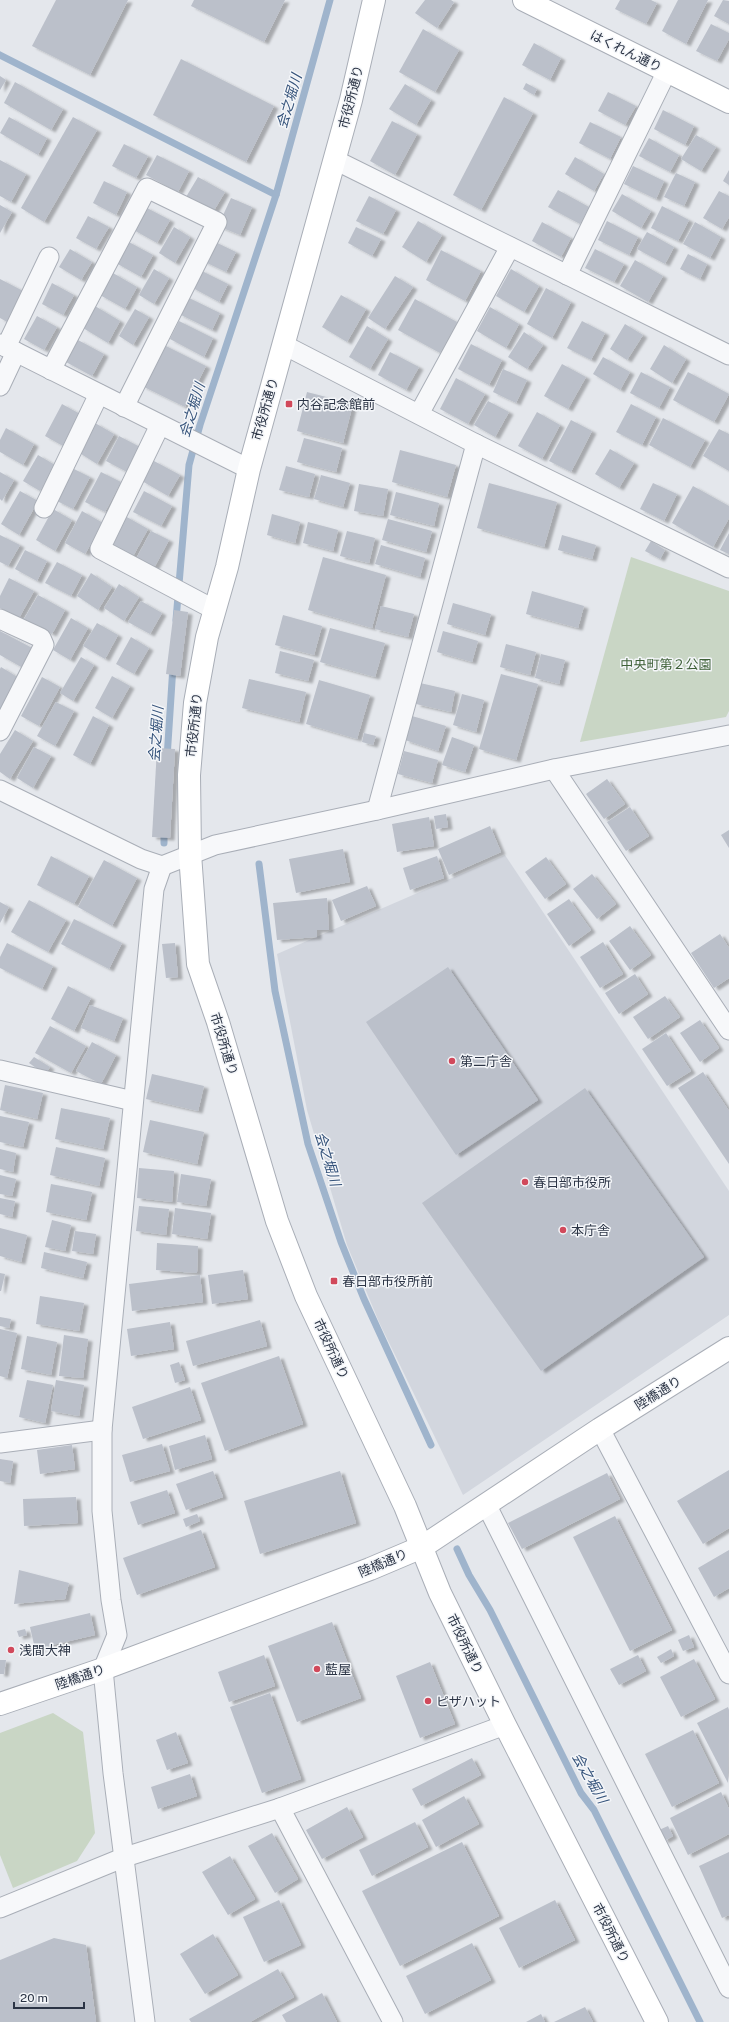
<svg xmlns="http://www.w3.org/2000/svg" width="729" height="2022" viewBox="0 0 729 2022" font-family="'Public Sans','Noto Sans JP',sans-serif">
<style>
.built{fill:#d2d6de}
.green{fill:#c9d6c5}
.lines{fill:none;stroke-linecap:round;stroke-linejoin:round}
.stream{stroke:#9fb4cc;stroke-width:7}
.building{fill:#bbc0ca;filter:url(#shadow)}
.street-casing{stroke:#a9aeb7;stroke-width:21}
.secondary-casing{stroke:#a9aeb7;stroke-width:24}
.street{stroke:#f7f8fa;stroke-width:19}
.secondary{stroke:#fff;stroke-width:22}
.poi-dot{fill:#d1495b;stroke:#f4f6f9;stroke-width:1.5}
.labels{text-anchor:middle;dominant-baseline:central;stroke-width:3;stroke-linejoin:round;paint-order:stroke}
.street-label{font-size:13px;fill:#2b3445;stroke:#f4f6f9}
.poi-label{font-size:13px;fill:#2b3445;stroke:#f4f6f9;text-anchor:start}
.park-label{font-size:13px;fill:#3f6138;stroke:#f4f6f9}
.water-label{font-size:14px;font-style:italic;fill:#34527a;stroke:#f4f6f9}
</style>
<defs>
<filter id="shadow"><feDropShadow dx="4.5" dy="2.5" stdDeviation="1" flood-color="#0004"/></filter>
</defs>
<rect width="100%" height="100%" fill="#e4e7ec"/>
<!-- built -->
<polygon class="built" points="505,855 729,1191 729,1315 463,1495 379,1322 347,1245 307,1110 277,954"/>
<!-- green -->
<g class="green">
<polygon points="631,557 729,591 729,711 726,717 580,742"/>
<polygon points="53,1713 83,1732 95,1833 77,1861 13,1888 0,1855 0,1733"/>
</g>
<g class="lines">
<!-- stream -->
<g class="stream">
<polyline points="0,55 276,195"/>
<polyline points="176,620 189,465 200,425 276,195 330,0"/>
<polyline points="167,758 173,666"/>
<polyline points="164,843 164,828"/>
<polyline points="259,864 275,991 308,1144 341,1242 364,1299 431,1445"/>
<polyline points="457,1549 469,1575 490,1610 581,1793 594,1810 700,2022"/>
</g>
</g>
<!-- building -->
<g class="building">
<polygon points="56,0 128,0 90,75 32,46"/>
<polygon points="194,0 285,0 264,42 191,6"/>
<polygon points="425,0 451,0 454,2 437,28 415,13"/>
<polygon points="620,0 651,0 657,3 646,24 615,9"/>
<polygon points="678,0 708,0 686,44 662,31"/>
<polygon points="723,0 729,1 729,24 714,16"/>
<polygon points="711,24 729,33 729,39 717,61 696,51"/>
<polygon points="423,29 459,50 435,92 399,72"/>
<polygon points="534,43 561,58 550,80 522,65"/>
<polygon points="181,59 274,106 246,162 153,115"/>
<polygon points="0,76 6,80 0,90"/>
<polygon points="15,82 63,109 51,130 4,103"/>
<polygon points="526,83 537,89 534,95 523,89"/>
<polygon points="405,84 431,100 416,125 389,109"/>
<polygon points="608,92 636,106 625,125 598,111"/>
<polygon points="504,97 533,113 481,210 453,195"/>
<polygon points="663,110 694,126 685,145 654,129"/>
<polygon points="9,117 47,138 38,155 0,133"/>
<polygon points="73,117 97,130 44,222 21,208"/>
<polygon points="392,121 417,134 395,175 370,161"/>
<polygon points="590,122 621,137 610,159 579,143"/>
<polygon points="696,135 716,147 701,171 681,159"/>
<polygon points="649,138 679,155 670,172 639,156"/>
<polygon points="124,144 148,156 136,178 112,166"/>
<polygon points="157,155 189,171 178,192 146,175"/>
<polygon points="575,157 604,174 594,191 565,174"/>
<polygon points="0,160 26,174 11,202 0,196"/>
<polygon points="633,166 664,181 656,199 624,184"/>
<polygon points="729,170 729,185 723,181"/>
<polygon points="676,173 695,182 684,206 664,197"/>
<polygon points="198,177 225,192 213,212 186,197"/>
<polygon points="104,181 127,192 116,215 93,203"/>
<polygon points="558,190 589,207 580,224 548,207"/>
<polygon points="719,191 729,196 729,217 722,229 703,218"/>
<polygon points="622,194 651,211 641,228 612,211"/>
<polygon points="369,196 396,210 383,234 356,221"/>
<polygon points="231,198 252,207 240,235 218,226"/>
<polygon points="0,205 12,212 0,233"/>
<polygon points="662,206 689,220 678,241 651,228"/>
<polygon points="145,207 170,220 157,243 132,229"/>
<polygon points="88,216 109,227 96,249 76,238"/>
<polygon points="418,221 442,235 426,262 402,247"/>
<polygon points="607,221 638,237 629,255 598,240"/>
<polygon points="542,222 571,238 561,257 532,241"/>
<polygon points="695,222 721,237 710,258 683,244"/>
<polygon points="174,227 190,237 175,263 159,253"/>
<polygon points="356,227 381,239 372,256 348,243"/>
<polygon points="647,232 674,247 665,264 637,249"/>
<polygon points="127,241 153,255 141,277 116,263"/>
<polygon points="213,241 236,252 226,272 203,261"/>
<polygon points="70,249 92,262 81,280 59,267"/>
<polygon points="595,249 624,264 614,282 585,268"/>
<polygon points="441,250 481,271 465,301 426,280"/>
<polygon points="688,254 707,264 700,279 680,269"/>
<polygon points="635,260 663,276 648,302 620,286"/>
<polygon points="154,269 169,278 154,304 139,295"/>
<polygon points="511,269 539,286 524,312 496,296"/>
<polygon points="200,270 228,284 219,302 191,287"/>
<polygon points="113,273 137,287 125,309 100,295"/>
<polygon points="395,276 413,287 385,329 368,318"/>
<polygon points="0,279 25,292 9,323 0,318"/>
<polygon points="52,283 74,295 63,315 42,304"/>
<polygon points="546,288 571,302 552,338 527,324"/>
<polygon points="341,295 366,309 347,342 322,327"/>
<polygon points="187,297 220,313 212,330 179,314"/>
<polygon points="415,299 457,322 440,353 398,330"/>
<polygon points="95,306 120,321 108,343 83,328"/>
<polygon points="490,307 519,324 506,348 477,331"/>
<polygon points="135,309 149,317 133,345 119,336"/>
<polygon points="37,316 57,327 44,350 24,339"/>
<polygon points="179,321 213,338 204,357 170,339"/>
<polygon points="582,321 605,333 591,360 567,348"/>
<polygon points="625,324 643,335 627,360 610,349"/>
<polygon points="367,326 388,339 370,369 349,357"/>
<polygon points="524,332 543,345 527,369 508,357"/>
<polygon points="78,340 104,354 92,376 66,362"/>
<polygon points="162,344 206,366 185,407 142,386"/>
<polygon points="471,344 502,360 489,385 458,369"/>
<polygon points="664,345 686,359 672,383 650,369"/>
<polygon points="390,352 419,367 406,390 378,375"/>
<polygon points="603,357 630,372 620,390 593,374"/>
<polygon points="562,364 586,377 568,409 544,396"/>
<polygon points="503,369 527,380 516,403 493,392"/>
<polygon points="641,372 670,387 659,408 630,393"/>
<polygon points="688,372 729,394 714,422 673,400"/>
<polygon points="456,378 485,394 468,424 440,409"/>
<polygon points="307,392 353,404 343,443 297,431"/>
<polygon points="488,401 509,412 495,437 474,425"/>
<polygon points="62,404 80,414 63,446 45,436"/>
<polygon points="631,404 656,417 642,445 616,432"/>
<polygon points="537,412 560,425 542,459 518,446"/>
<polygon points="663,418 705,440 690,467 649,445"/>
<polygon points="571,420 592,431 571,472 549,461"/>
<polygon points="95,423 114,434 97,464 78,452"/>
<polygon points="6,428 34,444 23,465 0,452 0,440"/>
<polygon points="719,429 729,434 729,471 703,456"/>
<polygon points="119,436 140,447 127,472 106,461"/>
<polygon points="304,438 342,448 336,472 297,462"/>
<polygon points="610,449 634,463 619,488 595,474"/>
<polygon points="400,450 456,465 447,497 392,482"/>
<polygon points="38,455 55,465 40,491 23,481"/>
<polygon points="154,461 180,475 168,496 142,481"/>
<polygon points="286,466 315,474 309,497 279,490"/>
<polygon points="74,469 90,477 73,509 57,501"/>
<polygon points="0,472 14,480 2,501 0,499"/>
<polygon points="101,472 121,482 105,512 85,502"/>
<polygon points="321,475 350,483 343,507 314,499"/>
<polygon points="489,483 557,502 544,547 477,528"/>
<polygon points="653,483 677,494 664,521 640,509"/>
<polygon points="359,484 388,489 383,516 354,511"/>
<polygon points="693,486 729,506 729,518 713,547 672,523"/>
<polygon points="20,491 38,501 19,535 1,524"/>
<polygon points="144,491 172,506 161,526 133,512"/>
<polygon points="396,492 439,503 434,526 390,515"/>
<polygon points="53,509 72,520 55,551 36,540"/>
<polygon points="82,511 103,523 85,554 65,543"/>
<polygon points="272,514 300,522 295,543 267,535"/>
<polygon points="125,516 148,529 132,558 109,545"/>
<polygon points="388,519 432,531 426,552 382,540"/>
<polygon points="308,522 338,530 333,551 303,543"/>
<polygon points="151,531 169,540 154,568 136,559"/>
<polygon points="347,531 375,538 369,563 340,556"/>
<polygon points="729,533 729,554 720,550"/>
<polygon points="0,535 20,545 8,566 0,562"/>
<polygon points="562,535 596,545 592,559 558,550"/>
<polygon points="651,541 665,550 660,559 645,551"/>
<polygon points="381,545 425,558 420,577 375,564"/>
<polygon points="25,550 47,561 37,581 15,569"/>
<polygon points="323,557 386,575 372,628 308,610"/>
<polygon points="57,562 82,575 71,596 45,583"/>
<polygon points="91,573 112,587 98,610 77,596"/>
<polygon points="9,578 34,591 19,618 0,608 0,596"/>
<polygon points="119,584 139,597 124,621 104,608"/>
<polygon points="532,591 584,606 578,628 526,614"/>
<polygon points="38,595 65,610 52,634 24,619"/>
<polygon points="141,601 162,613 150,634 128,622"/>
<polygon points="453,603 491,614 485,635 447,624"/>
<polygon points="381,606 414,614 408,637 375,629"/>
<polygon points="174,610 188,612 180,676 166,674"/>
<polygon points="283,615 322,626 314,655 275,645"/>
<polygon points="71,618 88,628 70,660 53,650"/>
<polygon points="97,623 118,635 105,659 83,646"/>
<polygon points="330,628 385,643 375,677 320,662"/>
<polygon points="0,631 34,649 23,668 0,655"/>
<polygon points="443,631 478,641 472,662 437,652"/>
<polygon points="131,637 149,648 134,674 116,664"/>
<polygon points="506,644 536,652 530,675 500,667"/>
<polygon points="280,651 314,660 308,681 275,673"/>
<polygon points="541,654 565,660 559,684 535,678"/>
<polygon points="81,657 94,665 73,701 60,693"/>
<polygon points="1,667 19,678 0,712 0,669"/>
<polygon points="501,674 538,684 516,760 479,749"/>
<polygon points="112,676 130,686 112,718 95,708"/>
<polygon points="42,677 60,687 39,726 21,716"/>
<polygon points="249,679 306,692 299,722 242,708"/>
<polygon points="319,680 370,695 357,739 306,724"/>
<polygon points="420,683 455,691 451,712 416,704"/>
<polygon points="462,694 484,700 476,732 453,725"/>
<polygon points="56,702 74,711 55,746 37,736"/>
<polygon points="93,716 109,725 90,764 73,755"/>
<polygon points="412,716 446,726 438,751 405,740"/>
<polygon points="15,730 33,741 10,779 0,772 0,754"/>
<polygon points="364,733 376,736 373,745 362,742"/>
<polygon points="452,737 474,745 465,772 442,765"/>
<polygon points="34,747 51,756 33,788 17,778"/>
<polygon points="157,748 175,749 170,838 152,837"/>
<polygon points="404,751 438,760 432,783 398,774"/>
<polygon points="607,779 625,804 604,819 586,794"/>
<polygon points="630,807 649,836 626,851 607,822"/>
<polygon points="446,814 448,827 436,829 434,816"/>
<polygon points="429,817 434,846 397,852 392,824"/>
<polygon points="490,826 501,852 449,875 438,849"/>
<polygon points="729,830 729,848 721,835"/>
<polygon points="343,849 350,882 296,893 289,859"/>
<polygon points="51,856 89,876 74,904 37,885"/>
<polygon points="437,856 444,878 410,890 403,868"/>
<polygon points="546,857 566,884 545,899 525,872"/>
<polygon points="104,860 137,878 112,926 78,907"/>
<polygon points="592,874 616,904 597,919 573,889"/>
<polygon points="367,886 376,906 341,921 332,900"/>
<polygon points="327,898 329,930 317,930 317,937 277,940 273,903"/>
<polygon points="569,899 591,930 569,946 547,914"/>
<polygon points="29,900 66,920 48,952 11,932"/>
<polygon points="0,902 9,907 0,923"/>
<polygon points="74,919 122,943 109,969 61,944"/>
<polygon points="630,926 651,955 630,970 609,941"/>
<polygon points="720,934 729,948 729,978 714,988 691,953"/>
<polygon points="603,942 623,974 600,988 580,957"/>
<polygon points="7,943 53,966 42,989 0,968 0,957"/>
<polygon points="175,943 178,977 166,978 162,944"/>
<polygon points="448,967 538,1100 456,1155 366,1022"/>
<polygon points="635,974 648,994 619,1014 605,993"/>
<polygon points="68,986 91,998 74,1031 51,1019"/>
<polygon points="665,996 680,1017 648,1039 633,1017"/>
<polygon points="90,1005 123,1018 114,1041 81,1028"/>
<polygon points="700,1020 719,1048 700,1062 680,1033"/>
<polygon points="50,1026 86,1046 71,1073 35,1053"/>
<polygon points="666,1033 691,1071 667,1086 642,1049"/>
<polygon points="92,1042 116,1055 101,1084 76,1071"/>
<polygon points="34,1057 50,1067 45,1074 29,1063"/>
<polygon points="703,1072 729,1111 729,1164 678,1088"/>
<polygon points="152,1074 204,1086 198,1111 146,1099"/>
<polygon points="5,1085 43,1093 37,1119 0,1110"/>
<polygon points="585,1088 704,1257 541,1371 422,1203"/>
<polygon points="61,1108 110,1118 103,1149 55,1139"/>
<polygon points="0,1116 29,1122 23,1147 0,1142"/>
<polygon points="150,1120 204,1132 197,1164 143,1152"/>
<polygon points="56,1147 105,1158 99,1186 50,1175"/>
<polygon points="0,1149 16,1153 13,1172 0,1169"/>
<polygon points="139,1168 174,1171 172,1202 137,1198"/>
<polygon points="181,1174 211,1179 206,1206 177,1202"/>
<polygon points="0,1175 16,1179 12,1196 0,1194"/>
<polygon points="51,1184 92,1192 86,1220 46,1212"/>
<polygon points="0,1198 15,1201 12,1217 0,1214"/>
<polygon points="139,1206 169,1209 166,1235 136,1231"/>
<polygon points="175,1208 211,1213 207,1239 172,1234"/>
<polygon points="52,1220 71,1225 65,1251 45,1247"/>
<polygon points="0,1228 27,1235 21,1262 0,1256"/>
<polygon points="75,1231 96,1234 93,1254 72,1251"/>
<polygon points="157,1243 198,1246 197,1273 156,1270"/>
<polygon points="44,1252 87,1262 83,1278 41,1268"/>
<polygon points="243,1270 248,1299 212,1304 208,1275"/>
<polygon points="0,1273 5,1274 1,1291 0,1291"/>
<polygon points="200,1275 203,1302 132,1311 129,1284"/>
<polygon points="40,1296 84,1303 79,1331 36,1324"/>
<polygon points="0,1317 11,1319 9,1328 0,1326"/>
<polygon points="260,1320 267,1346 193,1366 186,1341"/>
<polygon points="170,1322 174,1349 131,1356 127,1329"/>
<polygon points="0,1329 17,1333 7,1378 0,1376"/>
<polygon points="64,1335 88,1339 83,1378 59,1376"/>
<polygon points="27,1336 57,1342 51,1375 21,1369"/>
<polygon points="279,1356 303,1424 225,1451 201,1383"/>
<polygon points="179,1362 185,1380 175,1383 170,1365"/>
<polygon points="27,1380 53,1385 45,1423 19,1417"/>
<polygon points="56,1380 84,1385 79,1416 51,1411"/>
<polygon points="190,1387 201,1420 143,1439 132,1407"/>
<polygon points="205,1435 212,1459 175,1470 169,1446"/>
<polygon points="162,1444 170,1471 130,1482 122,1455"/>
<polygon points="72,1445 75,1469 40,1474 37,1450"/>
<polygon points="0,1459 13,1461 10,1483 0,1481"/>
<polygon points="729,1470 729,1528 703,1544 677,1501"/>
<polygon points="213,1471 223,1497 186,1510 176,1484"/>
<polygon points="340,1471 356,1523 260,1554 244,1501"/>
<polygon points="607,1473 620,1499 522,1549 508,1523"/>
<polygon points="167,1490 175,1513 138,1525 130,1502"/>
<polygon points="76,1497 78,1523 24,1526 23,1499"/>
<polygon points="197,1514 200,1521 186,1527 183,1519"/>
<polygon points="615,1516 672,1630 630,1651 573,1537"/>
<polygon points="201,1530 215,1567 137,1595 123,1558"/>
<polygon points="729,1550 729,1588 714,1597 698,1568"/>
<polygon points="19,1570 69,1583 65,1599 14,1604"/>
<polygon points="90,1613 95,1635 35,1649 30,1627"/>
<polygon points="332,1622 361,1698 297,1722 268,1646"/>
<polygon points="25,1629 27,1635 19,1637 17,1631"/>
<polygon points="689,1635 694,1647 683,1651 678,1640"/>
<polygon points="671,1649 674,1656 661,1663 657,1657"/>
<polygon points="264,1655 275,1686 229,1702 218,1672"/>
<polygon points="638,1655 646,1671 619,1685 610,1669"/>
<polygon points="694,1659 715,1699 681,1717 660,1677"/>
<polygon points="0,1660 6,1660 4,1674 0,1674"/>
<polygon points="430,1662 455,1724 420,1738 396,1676"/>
<polygon points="270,1693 301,1779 262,1793 230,1707"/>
<polygon points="728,1707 729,1710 728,1783 697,1723"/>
<polygon points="693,1730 719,1783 672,1807 645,1754"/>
<polygon points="176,1732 188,1763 167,1770 156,1740"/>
<polygon points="472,1758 481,1775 421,1806 412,1789"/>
<polygon points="190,1774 197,1796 158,1809 151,1787"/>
<polygon points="721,1792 729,1809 729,1834 688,1855 670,1818"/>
<polygon points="464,1796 479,1824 436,1847 422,1820"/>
<polygon points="347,1807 363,1837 322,1859 306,1830"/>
<polygon points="415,1822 428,1847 372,1876 359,1850"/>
<polygon points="668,1826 673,1836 664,1841 659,1830"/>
<polygon points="272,1833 298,1879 275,1893 248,1846"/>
<polygon points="462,1842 499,1916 400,1966 362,1891"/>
<polygon points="729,1852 729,1915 722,1918 699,1866"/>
<polygon points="230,1856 255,1899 228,1915 202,1872"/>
<polygon points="279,1900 301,1945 264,1962 243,1917"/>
<polygon points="555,1900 575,1940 519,1968 499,1928"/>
<polygon points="213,1934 238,1975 205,1994 180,1954"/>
<polygon points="54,1938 86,1945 96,2022 0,2022 0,1960"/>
<polygon points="472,1943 491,1980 425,2014 406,1976"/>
<polygon points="278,1969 294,1997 250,2022 191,2022 189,2019"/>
<polygon points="322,1993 337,2022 286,2022 282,2015"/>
<polygon points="585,2007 593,2022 554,2022"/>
<polygon points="541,2014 545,2022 526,2022"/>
</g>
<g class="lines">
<!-- street casing -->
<g class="street-casing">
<g id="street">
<polyline points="335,160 729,355"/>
<polyline points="567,275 667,71"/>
<polyline points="0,344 249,469"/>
<polyline points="284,345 476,444 729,568"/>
<polyline points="6,347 49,257"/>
<polyline points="51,370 147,188 217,222 124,407"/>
<polyline points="0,386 16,352"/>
<polyline points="419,414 510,247"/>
<polyline points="160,425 100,549 215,610"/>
<polyline points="44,508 99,394"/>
<polyline points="0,619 41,638 44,645 0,731"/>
<polyline points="554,769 729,1030"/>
<polyline points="0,790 141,859 162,866 215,845 377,810 554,769 729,735"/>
<polyline points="377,810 476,444"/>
<polyline points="0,1070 133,1101"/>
<polyline points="600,1429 729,1674"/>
<polyline points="0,1443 102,1430"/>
<polyline points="486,1504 729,1988"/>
<polyline points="280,1808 393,2022"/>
<polyline points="0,1908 125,1857 280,1808 505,1725"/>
<polyline points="145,2022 113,1773 103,1669 117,1635 111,1600 102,1511 102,1430 154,889 162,866"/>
</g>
</g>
<!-- secondary casing -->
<g class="secondary-casing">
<g id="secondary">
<polyline points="374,0 351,100 249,469 227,567 207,637 195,703 189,775 190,854 198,964 218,1022 277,1221 306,1296 405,1506 440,1593 505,1725 657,2022"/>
<polyline points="524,0 729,102"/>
<polyline points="0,1704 103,1669 370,1569 422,1547 600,1429 729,1348"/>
</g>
</g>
<!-- street -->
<use href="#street" class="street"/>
<!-- secondary -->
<use href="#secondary" class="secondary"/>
</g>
<!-- markers -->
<g class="poi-dot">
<rect x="285" y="400" width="8" height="8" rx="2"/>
<circle cx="452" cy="1061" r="4"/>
<circle cx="525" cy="1182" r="4"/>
<circle cx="563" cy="1230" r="4"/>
<rect x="330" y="1277" width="8" height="8" rx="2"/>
<circle cx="11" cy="1650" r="4"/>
<circle cx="317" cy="1669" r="4"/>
<circle cx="428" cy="1701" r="4"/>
</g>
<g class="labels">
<!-- street labels -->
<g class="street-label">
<text transform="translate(626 51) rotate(26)">はくれん通り</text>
<text transform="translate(351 97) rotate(-76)">市役所通り</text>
<text transform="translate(265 409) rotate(-74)">市役所通り</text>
<text transform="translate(194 725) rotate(-84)">市役所通り</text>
<text transform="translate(224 1044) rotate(73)">市役所通り</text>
<text transform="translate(331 1349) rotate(65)">市役所通り</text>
<text transform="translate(658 1393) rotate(-32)">陸橋通り</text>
<text transform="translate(383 1563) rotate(-23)">陸橋通り</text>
<text transform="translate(465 1644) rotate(64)">市役所通り</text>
<text transform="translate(80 1677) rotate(-19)">陸橋通り</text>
<text transform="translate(611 1933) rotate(63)">市役所通り</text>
</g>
<!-- poi labels -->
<g class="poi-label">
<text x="297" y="404">内谷記念館前</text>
<text x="460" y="1061">第二庁舎</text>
<text x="533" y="1182">春日部市役所</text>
<text x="571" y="1230">本庁舎</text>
<text x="342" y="1281">春日部市役所前</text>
<text x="19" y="1650">浅間大神</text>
<text x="325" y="1669">藍屋</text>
<text x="436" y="1701">ピザハット</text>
</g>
<!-- park labels -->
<g class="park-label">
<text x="666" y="664">中央町第２公園</text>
</g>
<!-- water labels -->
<g class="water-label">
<text transform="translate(289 101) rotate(-74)">会之堀川</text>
<text transform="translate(192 410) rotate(-73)">会之堀川</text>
<text transform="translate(156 734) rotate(-86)">会之堀川</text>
<text transform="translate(328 1159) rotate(73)">会之堀川</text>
<text transform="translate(590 1778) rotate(60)">会之堀川</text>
</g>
</g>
<!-- scale -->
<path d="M14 2002v6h70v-6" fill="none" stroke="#2b3445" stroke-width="2"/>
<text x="20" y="2002" font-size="12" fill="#2b3445" stroke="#f4f6f9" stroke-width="3" paint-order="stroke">20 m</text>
</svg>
